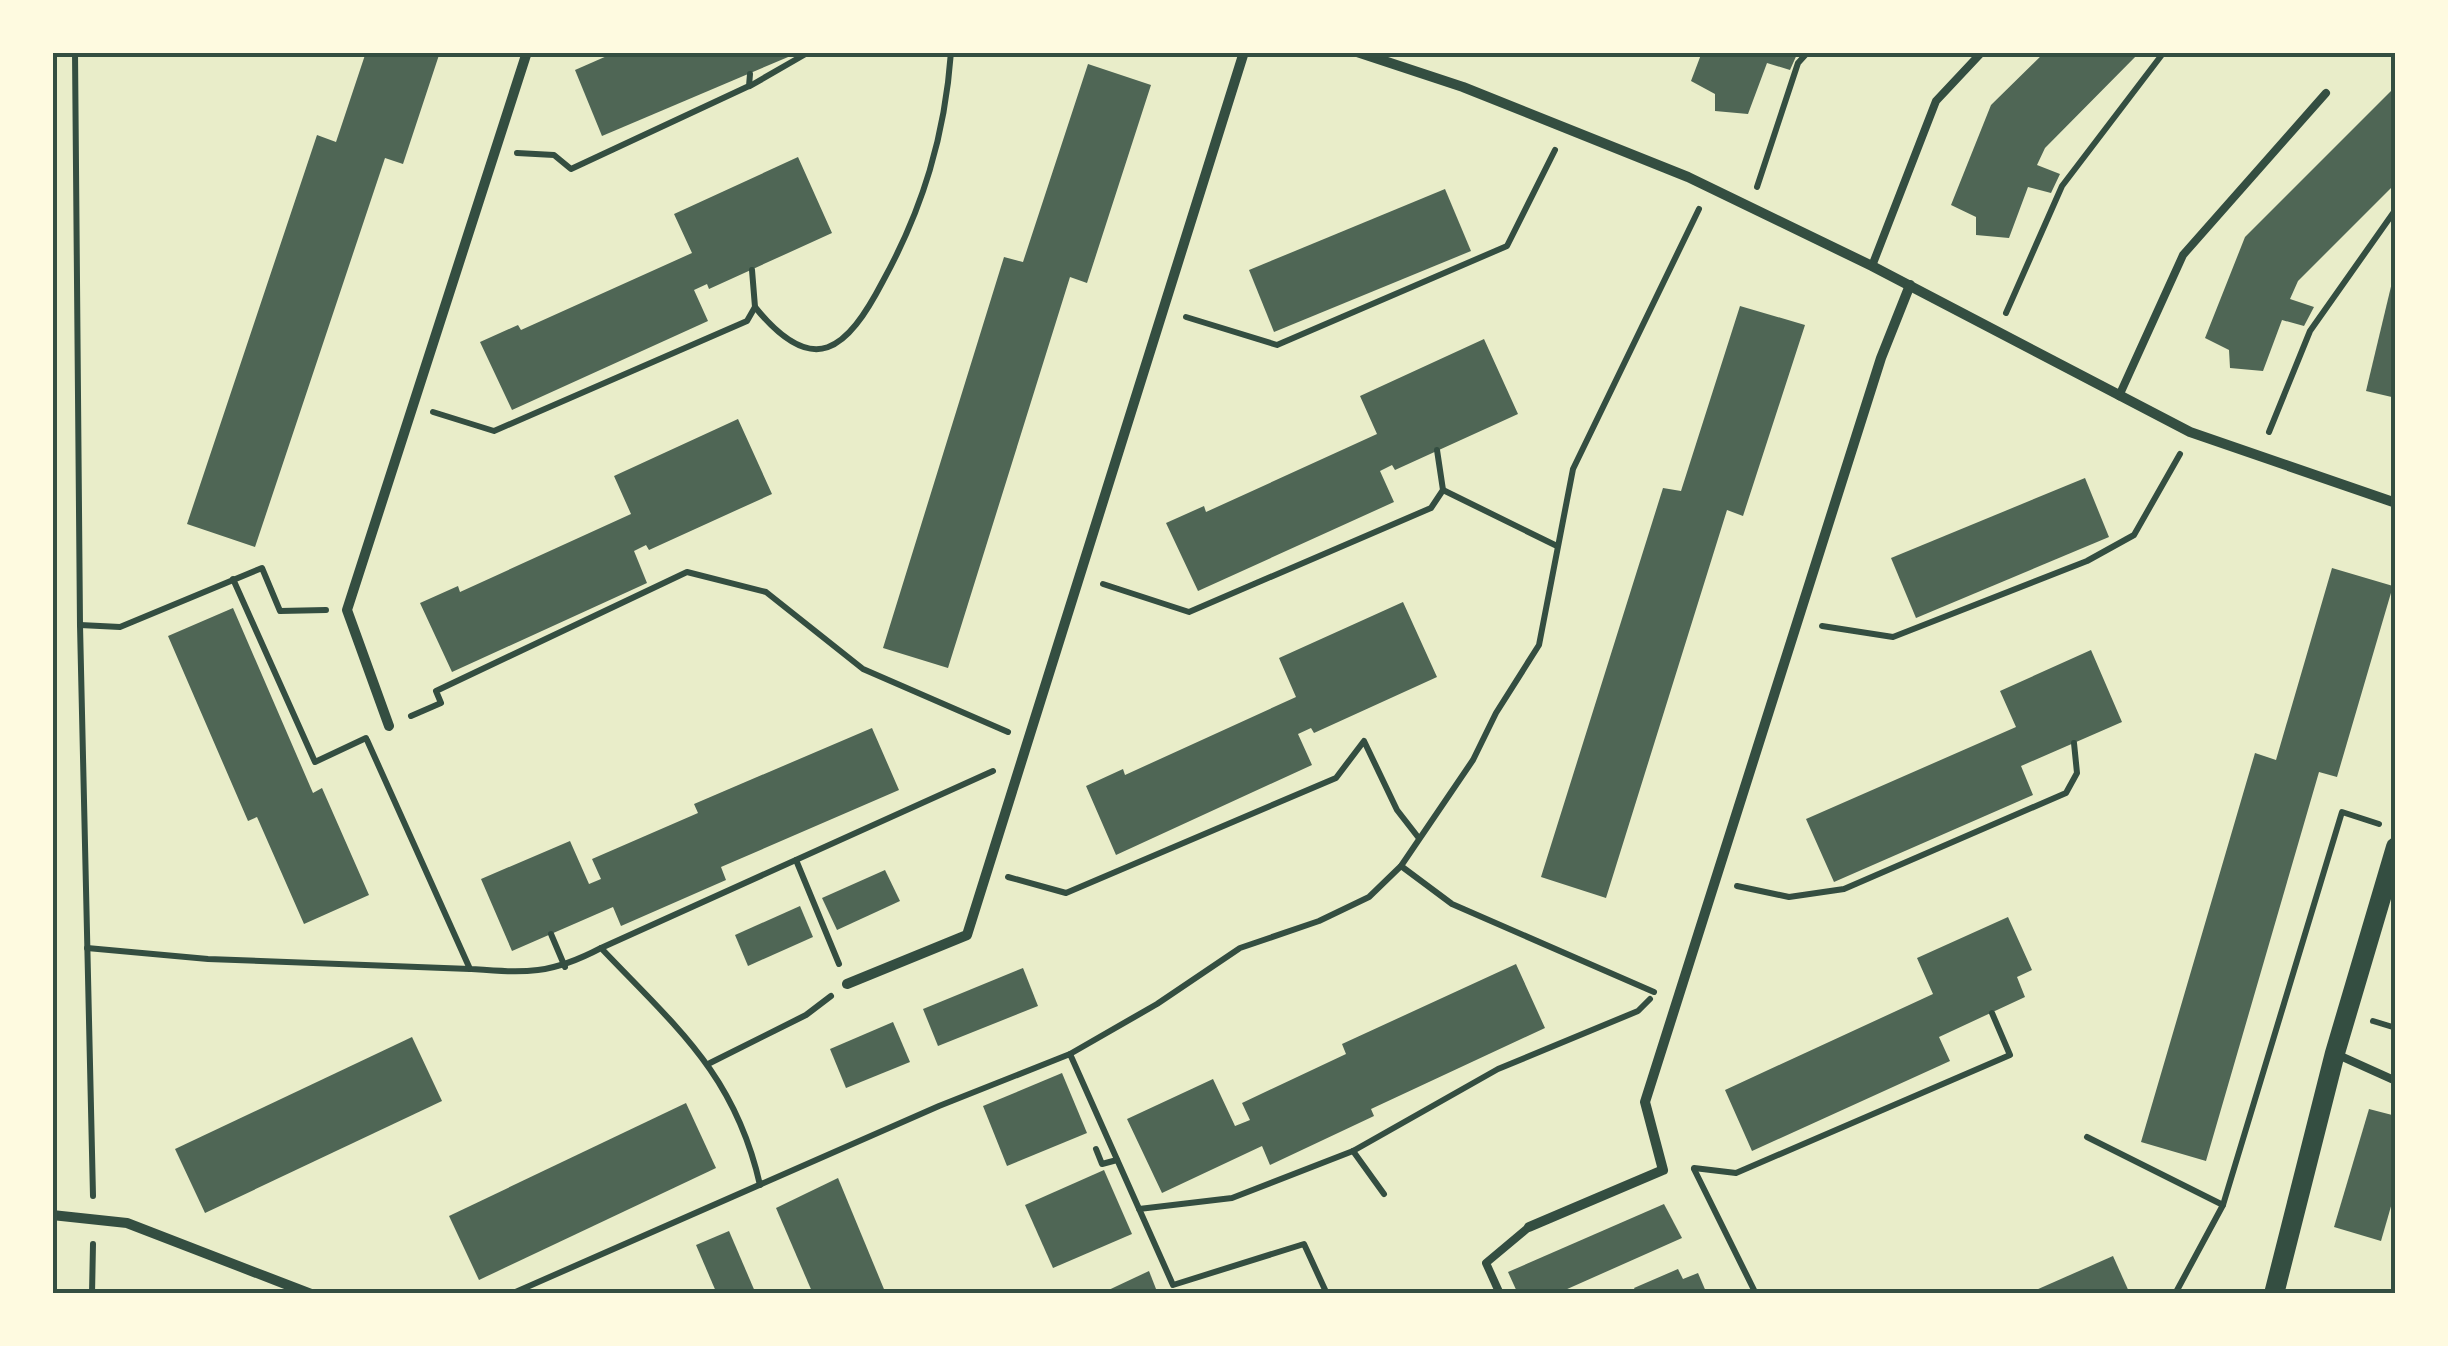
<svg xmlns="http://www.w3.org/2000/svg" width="2448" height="1346" viewBox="0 0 2448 1346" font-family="'Work Sans',sans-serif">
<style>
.building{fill:#4f6655}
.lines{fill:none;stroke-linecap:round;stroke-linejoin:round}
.path{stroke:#344e41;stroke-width:6}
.service{stroke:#344e41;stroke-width:8}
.minor{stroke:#344e41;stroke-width:10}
.secondary{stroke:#344e41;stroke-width:20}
.neatline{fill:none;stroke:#344e41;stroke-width:4}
</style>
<rect width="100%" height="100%" fill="#e9edc9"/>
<!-- building -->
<g class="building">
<polygon points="366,52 440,52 403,164 385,158 255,547 187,524 317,135 336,142"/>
<polygon points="616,52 800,52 602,136 575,70"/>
<polygon points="1702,52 1798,52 1790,70 1767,63 1748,114 1715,111 1715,94 1691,81"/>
<polygon points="2045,52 2140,52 2045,148 2037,165 2060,174 2051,193 2028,187 2009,238 1976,235 1976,217 1951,205 1991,105"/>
<polygon points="1088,64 1151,85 1087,283 1070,277 948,668 883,648 1004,257 1023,262"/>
<polygon points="2396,86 2396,183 2298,281 2290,299 2314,307 2304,326 2282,320 2263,371 2230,368 2229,350 2205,338 2245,237"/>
<polygon points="798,157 832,233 709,289 707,284 694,290 708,321 512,410 480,342 518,325 521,330 692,253 674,214"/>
<polygon points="1445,189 1471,251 1274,332 1249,270"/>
<polygon points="2394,274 2396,274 2396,398 2366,391"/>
<polygon points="1740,306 1805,325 1743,516 1727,510 1606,898 1541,877 1663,488 1681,491"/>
<polygon points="1484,339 1518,414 1395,470 1392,465 1380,471 1394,502 1198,591 1166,523 1204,506 1206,512 1377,434 1360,396"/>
<polygon points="738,419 772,494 649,550 646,545 634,551 647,583 452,672 420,603 458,586 460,592 631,514 614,476"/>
<polygon points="2085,478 2109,537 1916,618 1891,558"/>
<polygon points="2332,568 2393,586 2337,777 2319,772 2206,1161 2141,1142 2255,753 2276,760"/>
<polygon points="1403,602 1437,677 1314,733 1311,728 1298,734 1312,765 1116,855 1086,786 1123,769 1125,775 1296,697 1279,658"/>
<polygon points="233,608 313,793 322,788 369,895 304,924 257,817 248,821 168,636"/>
<polygon points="2091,650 2122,722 2021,766 2033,795 1834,882 1806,819 2016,727 2000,691"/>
<polygon points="872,728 899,790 721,867 726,880 621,926 613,907 512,951 481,879 570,841 589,884 601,879 592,859 698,813 694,804"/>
<polygon points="885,870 900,901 837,930 822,898"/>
<polygon points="800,906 813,937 748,966 735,935"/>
<polygon points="2008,917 2032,970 2017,977 2025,997 1939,1037 1950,1061 1752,1151 1725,1090 1933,994 1917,958"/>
<polygon points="1516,964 1545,1028 1371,1109 1374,1116 1270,1165 1262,1146 1162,1193 1127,1119 1213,1079 1235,1126 1250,1120 1242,1103 1346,1054 1342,1044"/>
<polygon points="1023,968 1038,1006 938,1046 923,1009"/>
<polygon points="893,1022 910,1062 846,1088 830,1049"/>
<polygon points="412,1037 442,1101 205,1213 175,1149"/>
<polygon points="1062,1073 1087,1133 1007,1166 983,1106"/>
<polygon points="686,1103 716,1168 479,1280 449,1216"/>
<polygon points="2369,1109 2396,1116 2396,1189 2381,1241 2334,1227"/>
<polygon points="1104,1170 1132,1234 1053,1268 1025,1205"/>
<polygon points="838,1178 886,1294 813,1294 776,1208"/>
<polygon points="1664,1204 1682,1238 1556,1294 1518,1294 1508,1272"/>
<polygon points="729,1231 756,1294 717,1294 696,1245"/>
<polygon points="2113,1256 2130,1294 2027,1294"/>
<polygon points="1678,1269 1683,1279 1698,1273 1707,1294 1637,1294 1634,1288"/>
<polygon points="1149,1271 1158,1294 1100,1294"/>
</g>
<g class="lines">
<!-- path -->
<g class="path">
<polyline points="75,52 80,625 93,1196"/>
<polyline points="750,86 809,52"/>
<polyline points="517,153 554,155 571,169 749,86 750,74"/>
<polyline points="1757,187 1798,63 1808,52"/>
<path d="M755 307C814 380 847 350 883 281 923 208 945 135 951 52"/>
<polyline points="2006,313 2062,186 2164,52"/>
<polyline points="1186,317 1277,345 1507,246 1555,150"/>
<polyline points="433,412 494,431 747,321 755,307 752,270"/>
<polyline points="2269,432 2310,331 2396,209"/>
<polyline points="1443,490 1557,546"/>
<polyline points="233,579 315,762 366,738"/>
<polyline points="1103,584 1189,612 1431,508 1443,490 1437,450"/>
<polyline points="80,625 120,627 262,568 280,611 326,610"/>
<polyline points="1822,626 1893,637 2087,561 2134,535 2180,454"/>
<polyline points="411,716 441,703 436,691 687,572 766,592 863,669 1008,732"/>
<path d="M367 740 470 969C526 973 550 975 601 948 676 1027 735 1074 760 1185"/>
<polyline points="796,860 839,964"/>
<polyline points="1401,866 1452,904 1654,992"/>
<polyline points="1008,877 1066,893 1336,778 1364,741 1397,810 1418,837"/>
<polyline points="1737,886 1789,897 1844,889 2066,793 2077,773 2074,743"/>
<polyline points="551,934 565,967"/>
<polyline points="87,948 208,959 470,969"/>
<polyline points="601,948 993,771"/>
<polyline points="2373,1021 2396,1028"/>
<polyline points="1070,1054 1157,1004 1240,948 1319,921 1369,897 1401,866 1473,760 1496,713 1539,645 1573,469 1699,209"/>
<polyline points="710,1063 806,1015 831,996"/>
<polyline points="2087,1137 2223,1205 2175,1294"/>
<polyline points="1096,1149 1102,1164 1117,1160"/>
<polyline points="1353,1151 1384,1194"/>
<polyline points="1694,1168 1736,1173 2010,1055 1992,1013"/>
<polyline points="1694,1169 1756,1294"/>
<polyline points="2223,1205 2342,812 2379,824"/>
<polyline points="1139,1209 1232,1198 1353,1151 1498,1069 1638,1011 1650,999"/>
<polyline points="92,1294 93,1244"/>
<polyline points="511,1294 939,1106 1070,1054 1173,1285 1304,1244 1327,1294"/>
</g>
<!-- service -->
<g class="service">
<polyline points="1872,266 1936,101 1982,52"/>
<polyline points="2119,396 2183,255 2326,93"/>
<polyline points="2336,1054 2396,1081"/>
<polyline points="1500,1294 1486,1263 1529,1227"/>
</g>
<!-- minor -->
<g class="minor">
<polyline points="1357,52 1463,87 1688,177 1872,266 2190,432 2396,503"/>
<polyline points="389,726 347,610 527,52"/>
<polyline points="847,984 967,935 1244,52"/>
<polyline points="52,1215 127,1223 311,1294"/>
<polyline points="1529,1227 1663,1170 1645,1102 1881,358 1910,285"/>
</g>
<!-- secondary -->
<polyline class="secondary" points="2274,1294 2335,1053 2396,847"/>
</g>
<!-- border -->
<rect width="2448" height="1346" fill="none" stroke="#fefae0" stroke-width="110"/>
<rect x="55" y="55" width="2338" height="1236" class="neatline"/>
</svg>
